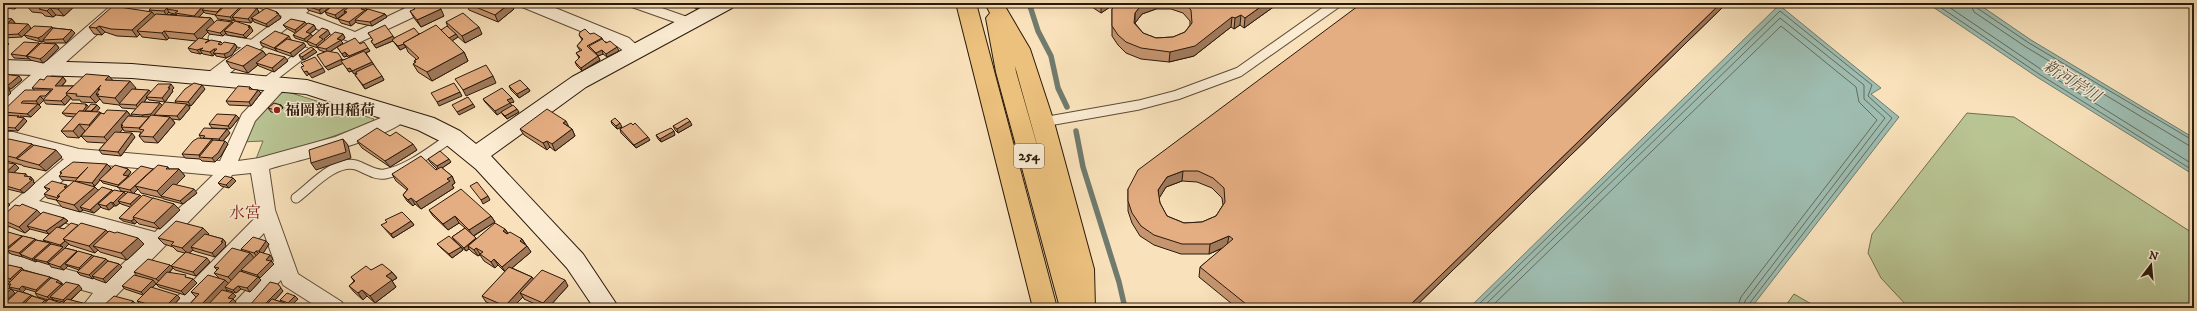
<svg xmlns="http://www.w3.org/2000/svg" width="2197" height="311" viewBox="0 0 2197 311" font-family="'IM FELL DW Pica','Noto Serif JP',serif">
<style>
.green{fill:#b9c493;stroke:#726e4e}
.water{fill:#9ebdb1;stroke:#707b6e}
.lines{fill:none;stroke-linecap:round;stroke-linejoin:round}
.shore{stroke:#646b5e;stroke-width:1}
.stream{stroke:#707b6e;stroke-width:5.5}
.lane-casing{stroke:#5e4b36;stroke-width:11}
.street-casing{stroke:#5e4b36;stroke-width:2}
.secondary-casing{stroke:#2a190a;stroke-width:2}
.highway-casing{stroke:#2a190a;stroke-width:2}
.lane{stroke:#fbecd3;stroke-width:9}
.street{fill:#fbecd3;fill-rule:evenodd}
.secondary{fill:#fbecd3;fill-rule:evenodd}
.highway{fill:#ecc17e;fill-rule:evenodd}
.wall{fill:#c59570;stroke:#2a190a;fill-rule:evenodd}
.shaded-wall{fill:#a0795b;stroke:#2a190a}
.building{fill:#e5ad82;stroke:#2a190a;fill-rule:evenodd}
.poi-dot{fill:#8f2418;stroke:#fbecd3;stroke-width:1.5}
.labels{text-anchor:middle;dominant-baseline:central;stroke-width:3;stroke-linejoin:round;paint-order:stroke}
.shield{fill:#fbecd3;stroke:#695846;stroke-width:1}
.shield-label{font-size:14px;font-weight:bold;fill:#2a190a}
.poi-label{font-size:15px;font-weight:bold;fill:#2a190a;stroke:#fbecd3;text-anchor:start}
.water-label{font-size:16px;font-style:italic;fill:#535244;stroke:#fbecd3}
.neighbourhood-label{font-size:16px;fill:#7a1f14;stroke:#fbecd3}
</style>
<rect width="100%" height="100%" fill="#f9e2bb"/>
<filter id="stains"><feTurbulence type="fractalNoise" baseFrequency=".005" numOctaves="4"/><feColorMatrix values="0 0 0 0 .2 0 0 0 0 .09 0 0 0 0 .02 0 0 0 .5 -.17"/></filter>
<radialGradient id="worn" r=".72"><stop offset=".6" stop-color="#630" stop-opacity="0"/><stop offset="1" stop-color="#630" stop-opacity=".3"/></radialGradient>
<!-- green -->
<g class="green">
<polygon points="288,92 374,119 371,123 297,149 256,159 263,141 242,142 252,120 276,93"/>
<polygon points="1967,113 2014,117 2194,234 2194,308 1909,308 1881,278 1868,253 1872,234"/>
<polygon points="1794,294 1818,308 1784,308"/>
</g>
<!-- water -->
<g class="water">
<polygon points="1927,3 1977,3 2031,40 2194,138 2194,175 2037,77"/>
<polygon points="1779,5 1881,88 1871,94 1899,117 1751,308 1469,308"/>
</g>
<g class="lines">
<!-- shore -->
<g class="shore">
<polyline points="1934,3 2039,74 2194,171"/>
<polyline points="1943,3 2042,70 2194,165"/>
<polyline points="1970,3 1974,12 2026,47 2188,145 2194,146"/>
<polyline points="1975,3 1977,8 2029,43 2194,141"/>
<polyline points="1475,308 1780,11 1872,85 1868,96 1892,118 1749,304 1748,308"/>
<polyline points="1482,308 1780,18 1864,85 1864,99 1885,118 1745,301 1743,308"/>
<polyline points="1490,308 1781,26 1856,87 1859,102 1877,120 1741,297 1737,308"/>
</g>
<!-- stream -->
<g class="stream">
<polyline points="1029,3 1038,31 1051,56 1058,88 1067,107"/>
<polyline points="1076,131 1083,167 1119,282 1125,308"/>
</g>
<!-- lane casing -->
<g class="lane-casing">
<g id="lane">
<polyline points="634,3 688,22"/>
<polyline points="213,38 255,45"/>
<polyline points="265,83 305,52"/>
<polyline points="1043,122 1139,105 1177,95 1239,72 1337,3"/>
<path d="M296 198C311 187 335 159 356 165 365 168 375 176 385 174 410 169 432 150 452 137"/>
</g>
</g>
<!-- street casing -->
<g class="street-casing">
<g id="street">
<polygon points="114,3 132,3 9,113 3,115 3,99"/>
<polygon points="256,3 279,3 292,8 299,3 317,3 306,13 355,32 416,3 437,3 435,7 356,44 296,21 217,83 211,85 205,83 203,79 205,75 282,16 258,7"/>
<path d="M520 3H543L629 38 643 51 641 55C631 58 625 52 617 46L522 7Z"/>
<path d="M280 78 286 80 289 84 255 121 238 161 259 158 335 137 400 110 406 112 409 116C397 137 295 161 269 169L275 210 298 274 342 302 345 308H319L283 285 281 280 255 308H232L235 302 274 261 264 233 192 308H169L172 302 258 215 251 173 232 175 228 182 104 308H81L93 293 3 268V252L106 280 143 244 26 212 10 226 3 228V210L64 159 13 146H3V132H13L79 149 220 161 242 114 274 80ZM83 163 213 175 155 232 39 201Z"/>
</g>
</g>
<!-- secondary casing -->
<g class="secondary-casing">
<polygon id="secondary" points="710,3 735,3 732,8 586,87 491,156 583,254 619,308 594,308 567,268 476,169 444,143 418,130 306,94 132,78 3,74 3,60 132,64 307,80 434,118 460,131 476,144 572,77"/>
</g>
<!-- highway casing -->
<g class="highway-casing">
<g id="highway">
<polygon points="956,3 976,3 1057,308 1033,308"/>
<path d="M985 3H1003L1030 49 1054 122 1094 269 1095 308H1060L996 72 986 18 990 13ZM1015 66 1045 173 1016 72Z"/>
</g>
</g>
<!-- lane -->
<use href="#lane" class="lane"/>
<!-- street -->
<use href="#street" class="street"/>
<!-- secondary -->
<use href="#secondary" class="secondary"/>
<!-- highway -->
<use href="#highway" class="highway"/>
</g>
<!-- wall -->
<g class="wall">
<polygon points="3,3 21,3 15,9 3,8"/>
<polygon points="78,3 64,16 56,15 53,17 45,16 42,13 32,12 26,5"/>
<polygon points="310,3 349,3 351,5 350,6 353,4 351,3 375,3 368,8 365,7 367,10 365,11 385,14 387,17 372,26 357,23 356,22 351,26 341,23 338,19 346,13 345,13 337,19 327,15 325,12 329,8 321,14 308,10 306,6"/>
<polygon points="389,3 409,3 402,8"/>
<polygon points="457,3 466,3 463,6"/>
<polygon points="466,3 514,9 498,22 469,10"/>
<polygon points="684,3 705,3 697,9"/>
<path d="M1086 3H1279L1244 28 1240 25 1234 29 1231 27 1194 56 1169 62 1141 59 1126 53 1118 45 1112 36V9L1116 3 1101 13ZM1156 9H1171L1183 13 1190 21V25L1185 32 1173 37 1156 38 1143 33 1135 23 1142 14Z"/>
<path d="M1362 3H1727L1414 308H1237L1199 277 1200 267 1223 248 1209 254H1181L1154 245 1140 236 1132 223 1128 211V189ZM1182 181 1197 182 1212 188 1222 198 1223 205 1216 216 1202 222 1184 223 1167 216 1160 203 1159 198 1166 187Z"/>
<path d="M203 6 204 8 259 7 257 9 259 12 258 14 277 12 281 18 268 27 254 22 253 20 251 23 235 21 234 19 233 21 218 19 215 15H216L205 13 204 12 199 17 211 18 214 23 232 22 233 24 250 26 252 29V30L253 31 246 38 227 35 226 33 223 36 209 34 208 32 201 39 209 40 210 41 221 42 223 44H235L237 47 232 55 226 58 216 56 215 54 213 56 203 54 202 53 200 54 191 52 188 48 196 41 169 38 167 40 142 37 140 34 137 37 117 36 105 32 102 35 94 34 89 27 150 11 149 10ZM169 12 170 13 175 14 177 15 167 14Z"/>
<polygon points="410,11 444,16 421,27 414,18"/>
<polygon points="3,18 12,19 15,23 14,23 31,28 22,37 3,38"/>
<path d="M305 22 306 24 314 25 316 29 310 34 313 36 330 34 324 39V41L343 34 345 38 341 41 343 43 337 47 360 44 370 51 366 53 384 80 365 89 355 75 357 74V73L354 74 352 71 349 72 343 63 328 70 317 55 325 52 319 50 318 48 309 45 307 42 295 38 293 35 295 33 286 28 283 25ZM337 47 344 57 347 56 349 58 343 60 330 52Z"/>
<polygon points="446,22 482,34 465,43 457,36 458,37 452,41 464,52 468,61 432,81 418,72 413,64 415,63 414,61 416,59 408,52 406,47 400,50 393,41 376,48 371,41 373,40 368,33 394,38 441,30 448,27"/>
<polygon points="52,27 53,28 72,30 75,33 66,43 46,43 43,41 41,42 27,38 24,35"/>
<polygon points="590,34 602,38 603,40 606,43 619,51 607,57 603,54 598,56 600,60 582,71 577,66 575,62 579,58 578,56 576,53 580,51 579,49 577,46 582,40 581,38 579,35"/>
<polygon points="291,40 306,46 293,57 262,46 260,42"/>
<polygon points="39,43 40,44 56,44 59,48 46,61 43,63 30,60 30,59 14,58 11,54"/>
<polygon points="314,49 317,52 304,60 301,59 299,55"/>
<polygon points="263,51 266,55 288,61 274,72 259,66 258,65 248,73 231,68 226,61"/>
<polygon points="3,74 22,80 11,89 9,89 10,91 10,92 11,93 3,100"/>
<polygon points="63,77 66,81 62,86 73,86 112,80 136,88 135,89 151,92 174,88 172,90 173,91 165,102 149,100 147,98 144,102 160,103 162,106 176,103 175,101 205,89 191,106 188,105 190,108 180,120 172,119 175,123 158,143 144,142 139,136 141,132 124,131 123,129 119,133 135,137 121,156 102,154 99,150 105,143 87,142 81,136 79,138 67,137 61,131 74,117 66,116 62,113 97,105 100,108 96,112 104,114 127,111 131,116 133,117 131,114 136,109 122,108 119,105 103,103 100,99 96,103 81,102 80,100 72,100 71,98 65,105 46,104 43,100 39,105 41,107 31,117 20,116 21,118 24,118 27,121 18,131 3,130 3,115 4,115 3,114 3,111 34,90 32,88 44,80"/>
<polygon points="509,86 528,88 530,91 519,98 511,90"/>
<polygon points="250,87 252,89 261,93 251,106 229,105 226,101"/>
<polygon points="483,99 514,102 510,103 512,106 519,112 507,119 503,115 501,112 497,115 485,102"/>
<polygon points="281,105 283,108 278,113 271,112 268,108"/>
<polygon points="239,118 230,129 212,128 209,124"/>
<polygon points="611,121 622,127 617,129 612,124"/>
<polygon points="692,125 678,133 675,130 673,126"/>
<polygon points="569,127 572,129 575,136 555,151 550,147 547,150 524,135 520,129"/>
<polygon points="620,129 650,140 636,148 621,133"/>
<polygon points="230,133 223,141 228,144 221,156 215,162 202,161 200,159 185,158 182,154 201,138 199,135"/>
<polygon points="656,135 675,135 661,142 658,139"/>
<polygon points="390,136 417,150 390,167 362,148 357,141"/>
<polygon points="3,143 32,144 33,145 62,157 46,171 23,166 22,165 3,160"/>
<polygon points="428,159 451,162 442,168 452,176 455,183 452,185 454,188 421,209 415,204 413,206 407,201 403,195 407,190 396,181 392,174 436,170 437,169 430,162"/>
<polygon points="3,162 19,168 13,173 26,174 28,177 31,177 34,181 33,182 35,183 24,193 3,188"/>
<path d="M168 167 169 169H179L185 176 176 185 197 193 183 204 164 199 162 198 141 193 138 189 133 193 142 197 174 204 180 210 160 229 139 224 137 222 135 224 123 221 119 218 130 207 121 204 120 203 116 206H114L109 210 102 208 101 207 94 213 83 210 80 212 62 207 56 200 47 198 44 194 48 191 44 187 69 186 74 181 62 180 59 176 61 174 60 172 111 168 105 175 128 169 131 172 128 176 129 177 153 169ZM100 180 103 183 118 187 121 191 128 192 126 194 113 191 112 190H98L95 187 93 186H95Z"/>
<polygon points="236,181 229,188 221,186 218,183"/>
<polygon points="429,210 491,216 495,222 474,236 477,239 505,229 508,233 522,239 531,252 512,268 532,277 533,279 568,286 548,308 544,308 524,299 523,297 515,305 522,308 500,308 486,302 482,296 505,272 498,265 495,268 484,261 480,255 478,256 472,252 469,249 466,251 461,247 463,250 452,258 440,247 437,244 460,246 454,240 452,237 465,228 459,223 448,230 433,216"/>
<polygon points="41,214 64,218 68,221 59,228 64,229 108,232 144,244 127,260 100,252 98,250 95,253 70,245 69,244 65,248 77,251 78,252 92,255 93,256 106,259 108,261 119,264 122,267 106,283 95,279 94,278 93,279 80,275 77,272 79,270 68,266 64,270 51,267 50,265 37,261 36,262 23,257 11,254 7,250 8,250 3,248 3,234 4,235 22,236 35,239 36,240 46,242 43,240 49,234 30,229 25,233 6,225 3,222 3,216"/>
<polygon points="411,221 414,225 393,238 384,228 381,225"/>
<polygon points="203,228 209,234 208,235 223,239 226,243 225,244 226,246 215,257 194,251 193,250 189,253 210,262 196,276 175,270 171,266 185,253 177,251 173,247 164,244 158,238"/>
<polygon points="266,241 269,244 263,253 273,259 271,261 274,264 260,278 259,278 261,280 250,292 241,289 236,293 227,290 226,291 236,296 233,299 236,302 231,308 190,308 188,306 196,297 191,292 219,278 214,273 217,270 214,267 242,251 241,249"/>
<path d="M3 263 9 266 22 268 24 270 52 278 62 283 63 285 82 289 71 300 86 306 85 308H6L3 305 18 291 13 290 9 287 10 285 8 284 10 282 3 279ZM26 289 36 292 35 293 38 297 48 300 46 301 23 292ZM53 299 54 300 64 302 62 304 52 300Z"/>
<polygon points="170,265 173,268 169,273 193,279 197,283 185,295 159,287 156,284 152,288 180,298 171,308 153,308 140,304 137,301 143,295 125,289 122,286 137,276 134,272"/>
<polygon points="371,270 392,272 397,278 392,281 396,287 375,303 367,296 363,300 354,292 349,286 354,281 351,277"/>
<polygon points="283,291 275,300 281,302 280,300 295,296 298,299 293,304 307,308 252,308 250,305"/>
</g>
<!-- shaded-wall -->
<g class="shaded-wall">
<polygon points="14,3 21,3 15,9 12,5"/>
<polygon points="65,3 78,3 64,16 58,9"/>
<polygon points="172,3 173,3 167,9 169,12 166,15 164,11"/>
<polygon points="226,3 232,3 220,15 217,12"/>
<polygon points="244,3 250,3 232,17 234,19 233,21 230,17"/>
<polygon points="256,3 259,7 257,9 259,12 253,19 251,18 253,20 251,23 248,19"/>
<polygon points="329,3 334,3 328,6 329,8 321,14 319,10"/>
<polygon points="346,3 349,3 351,5 350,6 351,8 344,11 345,13 337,19 335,15"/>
<polygon points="368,3 375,3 368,8 366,5"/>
<polygon points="402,3 409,3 402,8 400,5"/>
<polygon points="461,3 466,3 463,6"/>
<polygon points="511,3 514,9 498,22 495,15"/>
<polygon points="699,3 705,3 697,9 696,5"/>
<polygon points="1101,3 1116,3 1101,13"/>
<polygon points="1145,3 1156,3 1156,9 1142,14 1135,23 1135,13 1142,4"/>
<polygon points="1266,3 1279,3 1244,28 1245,18"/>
<polygon points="1721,3 1727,3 1414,308 1407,308"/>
<polygon points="203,6 206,10 202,10 204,12 197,19 194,16"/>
<polygon points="364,6 367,10 365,11 367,13 355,20 356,22 351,26 349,22"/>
<polygon points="3,8 6,12 3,14"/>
<polygon points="50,8 56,15 53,17 47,11"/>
<polygon points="441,9 444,16 421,27 417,20"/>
<polygon points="152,12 157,18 137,31 140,34 137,37 132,30"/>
<polygon points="277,12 281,18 268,27 266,24"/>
<polygon points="385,14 387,17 372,26 370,22"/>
<polygon points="1241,15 1240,25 1234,29 1235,18"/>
<polygon points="1232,17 1231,27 1194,56 1169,62 1170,52"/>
<polygon points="211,18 216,25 206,30 208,32 199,41 194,34"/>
<polygon points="12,19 15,23 5,31 3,28 3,27"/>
<polygon points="232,22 234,26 224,31 226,33 223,36 220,33"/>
<polygon points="305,22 308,26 297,34 295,30"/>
<polygon points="28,24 31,28 22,37 18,34"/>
<polygon points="314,25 316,29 308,35 306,32"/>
<polygon points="99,26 105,32 102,35 96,28"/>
<polygon points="250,26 253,31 246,38 243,35"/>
<polygon points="52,27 55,30 43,40 43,41 41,42 38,38"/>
<polygon points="479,27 482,34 465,43 462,36"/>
<polygon points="72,30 75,33 66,43 63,39"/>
<polygon points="328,30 330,34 324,39 326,43 317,47 318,48 316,45 319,37"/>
<polygon points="164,31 169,38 167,40 162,33"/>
<polygon points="311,34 313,37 306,42 304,39"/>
<polygon points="343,34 345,38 341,41 343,43 328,53 326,49"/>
<polygon points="456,34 458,37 450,42 448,38"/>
<polygon points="289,36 291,40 275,48 277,51 274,48"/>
<polygon points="393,36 395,40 376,48 374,45"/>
<polygon points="6,41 9,44 3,50 3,43"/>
<polygon points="39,43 42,46 27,56 29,59 26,56"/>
<polygon points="304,43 306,46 293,57 290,53"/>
<polygon points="56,44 59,48 46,61 43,63 40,59"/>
<polygon points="235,44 237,47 232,55 226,58 224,54"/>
<polygon points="403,44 406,47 400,50 398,46"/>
<polygon points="617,47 619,51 607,57 606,54"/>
<polygon points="203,48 200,50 202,53 200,54 197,50"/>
<polygon points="368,48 370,51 351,60 349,56"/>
<polygon points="214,49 216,53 213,53 215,54 213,56 210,52"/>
<polygon points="314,49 317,52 304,60 302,57"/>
<polygon points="602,50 603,54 598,56 596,53"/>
<polygon points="263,51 268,58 256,63 258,65 248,73 243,66"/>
<polygon points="345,52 347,56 344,57 342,54"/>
<polygon points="464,52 468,61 432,81 427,72"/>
<polygon points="598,56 600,60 582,71 581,68"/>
<polygon points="285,57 288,61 274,72 272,68"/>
<polygon points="342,59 344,63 328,70 325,67"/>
<polygon points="372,62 374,65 354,74 352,71"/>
<polygon points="323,68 325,72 312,78 309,74"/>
<polygon points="350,68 352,71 349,72 347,69"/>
<polygon points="307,71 309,74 307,76 304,72"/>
<polygon points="19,76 22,80 11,89 7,86"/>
<polygon points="109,76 114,82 105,80"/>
<polygon points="382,76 384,80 365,89 363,85"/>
<polygon points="493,76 496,83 466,96 463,90"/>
<polygon points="63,77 66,81 59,89 55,86"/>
<polygon points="130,81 136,88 121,104 120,104 115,98"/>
<polygon points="171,84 174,88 172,90 173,91 165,102 162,98 168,88"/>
<polygon points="101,85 100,89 98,89 103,95 96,94 100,99 96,103 90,97"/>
<polygon points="202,85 205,89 191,106 188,102"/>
<polygon points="7,87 10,91 10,92 11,93 3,100 3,93 5,89"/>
<polygon points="528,88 530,91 519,98 517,94"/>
<polygon points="149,90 152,93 146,97 147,98 139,109 136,105"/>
<polygon points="258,90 261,93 251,106 249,102"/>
<polygon points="460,92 462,96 439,106 437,102"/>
<polygon points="67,95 71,98 65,105 61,101"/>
<polygon points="40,96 44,100 39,105 36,101"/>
<polygon points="512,98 514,102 510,103 512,106 497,115 495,111 507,100"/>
<polygon points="160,103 163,106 154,115 155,115 145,118 142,115"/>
<polygon points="38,104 41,107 31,117 27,114"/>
<polygon points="86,104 89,107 87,113 80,114"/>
<polygon points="187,104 190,108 180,120 177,116"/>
<polygon points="473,104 475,107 459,115 457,112"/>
<polygon points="97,105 100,108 94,115 91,112"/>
<polygon points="281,105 283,108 278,113 275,110"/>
<polygon points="517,109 519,112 507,119 505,116"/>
<polygon points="127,111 132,118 123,125 121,125 123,127 121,127 123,129 110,144 104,137"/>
<polygon points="100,112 106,119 95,132 89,125"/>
<polygon points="236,115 239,118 230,129 228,126"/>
<polygon points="170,117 175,123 158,143 153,137"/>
<polygon points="24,118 27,121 18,131 15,128"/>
<polygon points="566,121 569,127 563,123"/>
<polygon points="690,121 692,125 678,133 677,129"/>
<polygon points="620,123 622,127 617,129 616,126"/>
<polygon points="79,124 85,131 79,138 73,131"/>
<polygon points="227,129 230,133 222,142 219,139"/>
<polygon points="572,129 575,136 555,151 552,144"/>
<polygon points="674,131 675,135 661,142 660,139"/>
<polygon points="132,133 135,137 121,156 118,152"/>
<polygon points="648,137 650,140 636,148 634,145"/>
<polygon points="212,139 214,143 200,157 199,155"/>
<polygon points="343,139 348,145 351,158 316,170 311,163"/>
<polygon points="225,141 228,144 221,156 215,162 212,158"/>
<polygon points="547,141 550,147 547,150 543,143"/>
<polygon points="32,144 39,151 18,159 16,158"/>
<polygon points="413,144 417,150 390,167 385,161"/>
<polygon points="56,150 62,157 46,171 39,165"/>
<polygon points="449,159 451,162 439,170 437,166"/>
<polygon points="15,164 19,168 3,182 3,175"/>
<polygon points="107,164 111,168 101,180 99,180 100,180 95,186 92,183"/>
<polygon points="128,169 131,172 128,176 131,179 121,188 118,185 123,175"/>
<polygon points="153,169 156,172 135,186 138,189 133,194 130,190"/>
<polygon points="179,169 185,176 164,197 161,196 157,191"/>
<polygon points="1183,171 1182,181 1166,187 1158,200 1158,190 1167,177"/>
<polygon points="452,176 455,183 452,185 454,188 421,209 416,202 447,179"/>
<polygon points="31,177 34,181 33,182 35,183 24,193 20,190"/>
<polygon points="233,178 236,181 229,188 226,185"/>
<polygon points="95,187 101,193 80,207 83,210 80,212 74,205"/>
<polygon points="194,189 197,193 183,204 180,201"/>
<polygon points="112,190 115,194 98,204 101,207 94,213 90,210"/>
<polygon points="124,192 127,196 118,201 120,203 116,206 113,203"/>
<polygon points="140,195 143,198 133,208 130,204"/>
<polygon points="488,196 490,200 483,204 481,200"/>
<polygon points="3,198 10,205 3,211"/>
<polygon points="411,198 415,204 413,206 408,200"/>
<polygon points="111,202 114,206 109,210 106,206"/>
<polygon points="174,204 180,210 160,229 154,223"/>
<polygon points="37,210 44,217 27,226 30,229 25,233 19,227"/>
<polygon points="455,216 459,223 448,230 443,224"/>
<polygon points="491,216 495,222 473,236 469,230"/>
<polygon points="64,218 68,221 49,234 46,231"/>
<polygon points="134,219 137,222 135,224 131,221"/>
<polygon points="411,221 414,225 393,238 391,234"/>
<polygon points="203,228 209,234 194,248 191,247 193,250 188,254 182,248"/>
<polygon points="505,229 509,235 503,231"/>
<polygon points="106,230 112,237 93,246 98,250 95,253 89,246"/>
<polygon points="22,236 25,239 12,251 8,247"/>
<polygon points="1229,236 1227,246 1209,254 1210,244"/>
<polygon points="138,238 144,244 127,260 121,253"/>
<polygon points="476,238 468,246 469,249 466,251 464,248"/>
<polygon points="35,239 39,242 20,254 23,257 19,253"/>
<polygon points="223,239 226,243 225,244 226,246 215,257 212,253"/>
<polygon points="522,239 526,246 520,241"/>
<polygon points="65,241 69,244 49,264 47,262 63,247 60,245"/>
<polygon points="266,241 269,244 262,255 259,251"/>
<polygon points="50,243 53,247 34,259 37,261 36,262 32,259"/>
<polygon points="527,246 531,252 506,273 502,267"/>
<polygon points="461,247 463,250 452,258 449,254"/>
<polygon points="476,248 480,254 478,256 474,250"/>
<polygon points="77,251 80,255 65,264 68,266 64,270 60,267"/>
<polygon points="256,251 259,254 257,257 254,253"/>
<polygon points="250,253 256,260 241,270 244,273 234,283 228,277"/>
<polygon points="92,255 96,258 83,271 79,268"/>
<polygon points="270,255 273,259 269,263 266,260"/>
<polygon points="207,258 210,262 196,276 193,272"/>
<polygon points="106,259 110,263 92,276 94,278 93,279 89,275"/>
<polygon points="494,259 498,265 495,268 491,262"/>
<polygon points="271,261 274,264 260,278 257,275"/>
<polygon points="119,264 122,267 106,283 103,279"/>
<polygon points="8,265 12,268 3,276 3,269"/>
<polygon points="170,265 173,268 160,282 156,279"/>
<polygon points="22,268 25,272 14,283 10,279"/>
<polygon points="392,272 397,278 392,281 396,287 375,303 370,296 386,276"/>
<polygon points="50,277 54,280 40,293 36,290"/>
<polygon points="258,277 261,280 250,292 247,288"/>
<polygon points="532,277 536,283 520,293 523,297 512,308 506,308 505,306"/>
<polygon points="193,279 197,283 185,295 181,291"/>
<polygon points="58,280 62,283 59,285 56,282"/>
<polygon points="153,280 156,284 144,295 141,292"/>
<polygon points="225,280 231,286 225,287 227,290 210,308 198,308"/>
<polygon points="565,280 568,286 548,308 546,308 543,303"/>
<polygon points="61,284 65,287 50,297 53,299 51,300 47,297"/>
<polygon points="278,284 283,291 268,308 261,308"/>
<polygon points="79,285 82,289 67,303 63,300"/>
<polygon points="22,286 26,289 22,293 19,289"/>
<polygon points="238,286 241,289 236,293 233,290"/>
<polygon points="11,289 15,293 3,303 3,296"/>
<polygon points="362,290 367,296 363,300 358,293"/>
<polygon points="233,293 236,296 233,299 236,302 231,308 224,308 228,298"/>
<polygon points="31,295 35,298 25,308 17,308"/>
<polygon points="177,295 180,298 171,308 164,308"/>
<polygon points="295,296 298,299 291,306 288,303"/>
<polygon points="45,300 49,303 44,308 37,308"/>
<polygon points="133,301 137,305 134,308 127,308"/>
<polygon points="61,303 65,306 62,308 55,308"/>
<polygon points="83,303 86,306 85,308 77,308"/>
<polygon points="288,304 291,307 290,308 284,308"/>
</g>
<!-- building -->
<g class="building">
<polygon points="3,3 14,3 12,5 3,5"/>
<polygon points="29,3 65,3 58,9 50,8 47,11 39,9 42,7 26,5"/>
<polygon points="156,3 172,3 164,11 149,10"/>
<polygon points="173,3 180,3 203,6 194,16 175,13 178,11 167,9"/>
<polygon points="209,3 226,3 217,12 202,10"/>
<polygon points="228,3 244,3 230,17 215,15"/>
<polygon points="246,3 256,3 254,8 257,8 248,19 232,17"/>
<polygon points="310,3 329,3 319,10 306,6"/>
<polygon points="332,3 346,3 345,4 349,5 335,15 325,12 331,7 328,6"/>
<polygon points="354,3 364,6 361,9 365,10 349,22 338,19 347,12 344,11"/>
<polygon points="361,3 368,3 366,5"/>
<polygon points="396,3 402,3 400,5"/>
<polygon points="425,3 436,3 441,9 417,20 410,11 415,9 414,8"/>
<polygon points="466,3 510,3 495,15"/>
<polygon points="691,3 699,3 696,5"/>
<polygon points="1116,3 1145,3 1142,4 1135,13 1134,23 1143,33 1156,38 1173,37 1185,32 1192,23 1191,10 1184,3 1266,3 1245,18 1241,15 1235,18 1232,17 1195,46 1170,52 1141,48 1126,42 1118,35 1112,26 1112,9"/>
<path d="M1362 3H1721L1407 308H1251L1200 267 1233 239 1229 236 1210 244H1182L1154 235 1141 226 1132 213 1128 201V189L1138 170ZM1183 171H1198L1213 178 1224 188 1225 202 1216 216 1202 222 1184 223 1167 216 1160 203 1158 190 1167 177Z"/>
<polygon points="113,6 152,12 132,30 111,29 99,26 96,28 89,27"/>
<polygon points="266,8 277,12 276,13 279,14 266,24 251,18"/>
<polygon points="368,9 385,14 370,22 355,20"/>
<polygon points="463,13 479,27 462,36 446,22"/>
<polygon points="156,14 211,18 194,34 164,31 162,33 137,31"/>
<polygon points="3,18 12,19 3,27"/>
<polygon points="291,19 305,22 295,30 283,25"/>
<polygon points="217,20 232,22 220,33 206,30"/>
<polygon points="235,21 250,26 248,27 250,28 243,35 224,31"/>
<polygon points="9,23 28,24 18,34 3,35 3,29"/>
<polygon points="308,23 314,25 306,32 311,34 304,39 293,35"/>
<polygon points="385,25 393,36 374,45 371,41 373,40 368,33"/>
<polygon points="436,25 464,52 427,72 413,64 416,62 414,61 419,58 403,43"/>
<polygon points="34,26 52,27 42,36 38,38 24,35"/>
<polygon points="447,26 456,34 449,38 441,30"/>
<polygon points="53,28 72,30 63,39 43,40"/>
<polygon points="322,28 328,30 319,37 323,39 316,45 307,41"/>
<polygon points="414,28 419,34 403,43 404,44 398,46 392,40 396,37"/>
<polygon points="585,29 590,34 594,33 602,38 587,46 598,56 581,68 575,62 580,57 576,53 582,50 577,46 583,39 579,35 580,32"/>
<polygon points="275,31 289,36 274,48 260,42"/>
<polygon points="335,32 343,34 337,39 341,40 326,49 317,47"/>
<polygon points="199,38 209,40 205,43 211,40 221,42 218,44 221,45 224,42 235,44 229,52 224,54 213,53 217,49 214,49 210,52 200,50 203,48 197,50 188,48"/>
<polygon points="355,38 360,44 364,42 368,48 349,56 345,52 342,54 337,47"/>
<polygon points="287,39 304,43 290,53 275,48"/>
<polygon points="602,39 606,43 610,41 617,47 606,54 602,50 596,53 589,46"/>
<polygon points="24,42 39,43 26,56 11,54"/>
<polygon points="41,43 56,44 43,57 40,59 27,56"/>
<polygon points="247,45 263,51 243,66 226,61"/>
<polygon points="311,47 314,49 302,57 299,55"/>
<polygon points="327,51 338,53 342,59 325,67 317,55"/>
<polygon points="364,51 372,62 352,71 350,68 347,69 341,61"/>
<polygon points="269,53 285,57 272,68 256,63"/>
<polygon points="315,57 323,68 309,74 307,71 304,72 301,67 304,66 301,63"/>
<polygon points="373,64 382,76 363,85 355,75 357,74 356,72"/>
<polygon points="486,65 493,76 463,90 455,79"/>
<polygon points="3,74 19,76 7,86 3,85"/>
<polygon points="86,74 109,76 105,80 130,81 115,98 97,96 99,94 96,94 100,89 98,89 101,85 90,97 76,96 77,94 66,93"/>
<polygon points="47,76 63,77 55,86 73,86 66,93 67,95 61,101 43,100 53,89 32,88 40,79 44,80"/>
<polygon points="520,80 528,88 517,94 509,86"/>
<polygon points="194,83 202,85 188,102 175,101 185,89"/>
<polygon points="454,83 460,92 437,102 431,93"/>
<polygon points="158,84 171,84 168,88 170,88 162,98 146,97"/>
<polygon points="238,86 250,87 249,89 258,90 249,102 226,101"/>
<polygon points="3,87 7,87 5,89 7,89 3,93"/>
<polygon points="502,88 512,98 507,100 510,103 495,111 483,99"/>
<polygon points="132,89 149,90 136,105 119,104"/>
<polygon points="25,90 51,90 45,96 40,96 36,101 23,101 21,103 38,104 27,114 3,112 3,111"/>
<polygon points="468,97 473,104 457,112 452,105"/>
<polygon points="142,102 160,103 151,114 142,115 131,114"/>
<polygon points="165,102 187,104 177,116 154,115"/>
<polygon points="71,103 86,104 85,105 87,105 83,111 79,111 77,114 62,113"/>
<polygon points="274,103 281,105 275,110 268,108"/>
<polygon points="91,104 97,105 91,111 85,111"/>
<polygon points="513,105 517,109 505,116 501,112"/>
<polygon points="547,109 566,121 563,123 572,129 552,144 547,141 543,143 520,129"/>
<polygon points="107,110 127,111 104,137 81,136 101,113 104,114"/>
<polygon points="79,111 100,112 89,125 79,124 73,131 61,131"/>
<polygon points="217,114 236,115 228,126 209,124"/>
<polygon points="3,115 19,116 17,117 24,118 15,128 3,127"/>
<polygon points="151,115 170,117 153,137 139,136 144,130 139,129"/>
<polygon points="128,116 149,117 139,128 121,127 123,125 121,125"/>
<polygon points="615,118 620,123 616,126 611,121"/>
<polygon points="687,118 690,121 677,129 673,126"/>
<polygon points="631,123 633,125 635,123 648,137 634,145 620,129"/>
<polygon points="204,128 227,129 219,139 203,138 205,136 199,135"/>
<polygon points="377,128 390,136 396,132 413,144 385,161 357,141"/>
<polygon points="671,128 674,131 660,139 656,135"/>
<polygon points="115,132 132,133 118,152 99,150"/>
<polygon points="198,138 212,139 199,155 182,154 193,141"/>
<polygon points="9,139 32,144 16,158 3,155 3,143"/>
<polygon points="343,139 346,152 311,163 309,150"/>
<polygon points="213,140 225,141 218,153 212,158 199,157"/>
<polygon points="34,145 56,150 39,165 17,159"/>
<polygon points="440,151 449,159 437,166 428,159"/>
<polygon points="421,156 436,170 441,167 452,176 447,179 450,181 416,202 411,198 408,200 403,195 408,189 392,174"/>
<polygon points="3,162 15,164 3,175"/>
<polygon points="73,162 107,164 92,183 75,181 88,167 77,178 59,176 62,173 60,172"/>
<polygon points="115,165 128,169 123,175 128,176 118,185 99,180"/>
<polygon points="158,165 168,167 166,169 179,169 157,191 135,186"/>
<polygon points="141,166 153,169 130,190 117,187"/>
<polygon points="8,172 26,174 24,176 31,177 29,179 32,180 20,190 3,185 3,177"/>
<polygon points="225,176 233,178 226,185 218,183"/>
<polygon points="52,181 67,185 64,187 66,188 57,196 59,197 58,198 44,194 50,189 44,187"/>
<polygon points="74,181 95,187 74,205 56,200 60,196 57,196"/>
<polygon points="477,182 488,196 481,200 470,186"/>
<polygon points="173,184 194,189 180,201 161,196"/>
<polygon points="102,187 112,190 90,210 80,207"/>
<polygon points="461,189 491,216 469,230 455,216 443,224 429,210"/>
<polygon points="114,190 124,192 113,203 111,202 106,206 98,204"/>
<polygon points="128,192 140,195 130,204 118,201"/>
<polygon points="143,195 155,199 153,198 133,217 134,219 131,221 119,218"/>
<polygon points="153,198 174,204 154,223 133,217"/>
<polygon points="22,204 37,210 19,227 3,220 3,216 15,205 20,206"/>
<polygon points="43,212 64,218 46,231 27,226"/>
<polygon points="402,212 411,221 391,234 381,225 387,222 385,220"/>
<polygon points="176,221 203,228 182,248 171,245 174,242 158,238"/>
<polygon points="71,223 78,225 63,239 65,241 60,245 43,240 57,227 64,229"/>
<polygon points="81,223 106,230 89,246 63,239"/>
<polygon points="495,223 505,229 503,231 507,234 510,232 522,239 520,241 527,246 502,267 494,259 491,262 480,254 483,252 476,248 474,250 468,246"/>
<polygon points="465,228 476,238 464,248 452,237"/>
<polygon points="109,231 115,233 117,232 138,238 121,253 93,246"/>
<polygon points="8,232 22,236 8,247 3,246 3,236"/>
<polygon points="205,234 223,239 221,242 223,242 212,253 191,247"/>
<polygon points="23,236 35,239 19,253 7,250"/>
<polygon points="449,236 461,247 449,254 437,244"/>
<polygon points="253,237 266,241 259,251 256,251 254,253 241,249"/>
<polygon points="36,240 50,243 32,259 20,254"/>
<polygon points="51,244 63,247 47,262 34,259"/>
<polygon points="65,248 77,251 60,267 48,263"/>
<polygon points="232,248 250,253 228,277 214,273 219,268 214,267"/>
<polygon points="78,251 92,255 79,268 65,264"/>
<polygon points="186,252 207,258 193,272 171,266"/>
<polygon points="260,252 270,255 266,260 271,261 257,275 241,270"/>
<polygon points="94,256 106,259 89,275 77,272"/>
<polygon points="148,259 170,265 156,279 134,272"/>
<polygon points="108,261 119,264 103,279 92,276"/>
<polygon points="3,263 8,265 3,269"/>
<polygon points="382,264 392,272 386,276 392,280 370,296 362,290 358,293 349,286 355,281 351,277 366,266 371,270"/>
<polygon points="9,265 22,268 10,279 3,277 3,271"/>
<polygon points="509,267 532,277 505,306 482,296"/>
<polygon points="22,270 50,277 36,290 22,286 19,289 9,287 11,284 8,284"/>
<polygon points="542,270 565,280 543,303 520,293"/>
<polygon points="240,271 258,277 247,288 238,286 233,290 225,287"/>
<polygon points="167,272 186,275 185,277 193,279 181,291 156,284"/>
<polygon points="134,275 153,280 141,292 122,286"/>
<polygon points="208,275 225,280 198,308 188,306 199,294 191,292"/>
<polygon points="51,278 58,280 56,282 61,284 47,297 35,293"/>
<polygon points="66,282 79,285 63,300 50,297"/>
<polygon points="270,282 278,284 281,288 261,308 258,308 250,305"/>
<polygon points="3,287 11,289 3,296"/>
<polygon points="151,287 177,295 164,308 161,308 137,301"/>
<polygon points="222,290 233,293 228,298 233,299 224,308 205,308"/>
<polygon points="18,291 31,295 17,308 13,308 3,305"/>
<polygon points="287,293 295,296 288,303 280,300"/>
<polygon points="32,296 45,300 37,308 20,308"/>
<polygon points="114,296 133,301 127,308 101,308"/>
<polygon points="49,299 61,303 55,308 39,308"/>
<polygon points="67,299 83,303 77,308 58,308"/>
<polygon points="272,299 288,304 284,308 263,308"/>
<polygon points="291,303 307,308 287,308"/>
<polygon points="514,305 522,308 511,308"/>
<polygon points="131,306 138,308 129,308"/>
<polygon points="552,306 558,308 551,308"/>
</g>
<!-- markers -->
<circle class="poi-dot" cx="277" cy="110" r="4"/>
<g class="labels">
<!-- shield labels -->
<rect class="shield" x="1014" y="144" width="30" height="24" rx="3"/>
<g class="shield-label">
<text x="1029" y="156">254</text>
</g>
<!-- poi labels -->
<g class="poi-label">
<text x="285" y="110">福岡新田稲荷</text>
</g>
<!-- water labels -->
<g class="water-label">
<text transform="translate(2072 81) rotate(32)">新河岸川</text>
</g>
<!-- neighbourhood labels -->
<g class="neighbourhood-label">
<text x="245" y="213">水宮</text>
</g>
</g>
<!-- margin -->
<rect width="2197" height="311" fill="none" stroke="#f9e2bb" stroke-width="16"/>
<rect x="4" y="4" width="2189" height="303" fill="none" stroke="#2a190a" stroke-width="2"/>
<rect x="8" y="8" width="2181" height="295" fill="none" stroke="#2a190a"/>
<!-- north arrow -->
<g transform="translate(2151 265) rotate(16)" stroke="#fbecd3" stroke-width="3" paint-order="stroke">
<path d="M0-3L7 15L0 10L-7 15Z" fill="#2a190a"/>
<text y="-6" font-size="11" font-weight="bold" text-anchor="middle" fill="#2a190a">N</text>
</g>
<rect width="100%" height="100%" filter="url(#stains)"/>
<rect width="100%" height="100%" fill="url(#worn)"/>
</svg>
